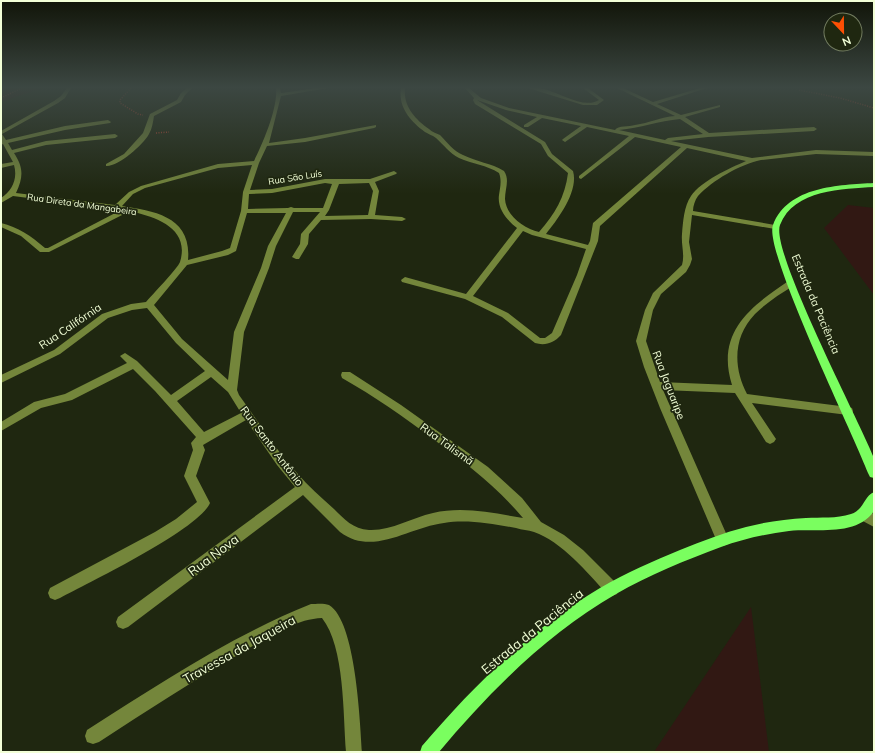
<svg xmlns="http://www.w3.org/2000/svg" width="875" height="753" viewBox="0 0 875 753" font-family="Mulish,sans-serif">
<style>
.green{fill:#311813}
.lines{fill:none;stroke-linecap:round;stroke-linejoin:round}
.path{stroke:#b94431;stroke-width:1.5;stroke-dasharray:1 1.5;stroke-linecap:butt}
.minor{fill:#74863b;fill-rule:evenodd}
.major{fill:#7afe5f;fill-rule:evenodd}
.labels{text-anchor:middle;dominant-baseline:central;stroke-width:3.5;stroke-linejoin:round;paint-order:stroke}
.far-street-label{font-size:9px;fill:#f2ffd7;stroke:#1f2710}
.street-label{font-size:11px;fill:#f2ffd7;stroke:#1f2710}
.near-street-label{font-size:13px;fill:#f2ffd7;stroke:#1f2710}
</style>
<rect width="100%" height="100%" fill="#1f2710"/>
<!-- green -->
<g class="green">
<polygon points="1,88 42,88 1,102"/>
<polygon points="848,205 874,208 874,295 824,228"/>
<polygon points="751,607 769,752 654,752"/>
</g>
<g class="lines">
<!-- path -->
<g class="path">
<polyline points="131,88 120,100 120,103 138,114 143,115"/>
<polyline points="799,90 840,98 874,108"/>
<polyline points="1,98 22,88"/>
<polyline points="156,133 169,132"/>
</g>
<!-- minor -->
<g class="minor">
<path d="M67 88H71L65 98 58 103 2 134 6 140 65 126 108 120 111 122 110 123 65 130 8 143 12 150 46 141 115 134 118 136 115 138 46 145 14 153C23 167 24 176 16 193L115 205 129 192 141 186 218 164 254 161C263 143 278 108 276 88H280L281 93 316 88H328L281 96 269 143 305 138 376 125V127L374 128 305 142 267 146 259 163 250 190 272 189 325 179H370L394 171 397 173 396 174 375 182 379 191 375 215 402 217 406 219 402 221 371 219 321 220 309 234 308 244 299 259H296L292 257 300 244 301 234 320 212H293L276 246 269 268 244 332 237 390 239 395C258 421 275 449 297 473 308 486 321 497 334 509 344 519 353 529 369 530 391 531 411 518 433 513 463 506 493 513 523 518 497 487 466 463 433 439 404 417 374 396 342 378L341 375 342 372H350L401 405 488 467 522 498 541 522 564 535 583 550 617 584 619 589 617 594 612 596 607 594C588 573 561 541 534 532 528 530 522 530 516 528 493 524 467 519 444 523 409 527 373 557 340 532L303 495 128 627 123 629 118 627 116 622 118 617 295 487 277 465 246 420 203 445 205 450 196 476 210 503C198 530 90 582 60 598L55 600 50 598 48 593 50 588 155 532 176 519 197 502 184 476 193 450 191 443 196 437 155 391 133 369 72 400 41 408 1 431V422L34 402 65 394 127 363 120 356 125 353 137 361 171 395 205 371 176 343 147 308 132 310 108 318 60 354 1 383V375L54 350 102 314 131 304 146 302C152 295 178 268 180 262 190 229 158 218 134 212L130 211 49 252H40L21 236 1 227V223C18 227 31 236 45 248H48L121 210 13 196 1 203V198C12 191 18 179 14 165L1 168V164L13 162 3 144 1 145V131L54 101 61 96ZM252 165 243 192 241 211 230 248 222 251 188 260C192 217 155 211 122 206L133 194 145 188 218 168ZM325 183 332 184 323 208H294L291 207 288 208 248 209 249 194 272 193ZM369 183 373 191 368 215 325 216 329 210 339 184ZM247 213H286L268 246 261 268 234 332 228 380 182 339 154 305 187 265 228 255 236 251ZM211 377 228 392 241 413 204 432 177 401Z"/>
<path d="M187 88H192L185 95 181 102 154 116C153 122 152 129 149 134 143 145 118 167 106 166V164L124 154 143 133 150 114 177 100 181 93Z"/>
<path d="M401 88H405C403 106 415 119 429 129 432 132 436 133 440 135 448 143 453 151 463 155 477 162 491 163 504 171 510 180 505 188 505 199 506 216 524 228 539 232 555 214 565 197 568 173L548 156 541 144 475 104 473 100 474 98 465 88H469L481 98 509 108 615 130C618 125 629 127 635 125 649 123 661 117 675 116L617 88H623L653 102 700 88H707L657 104 681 115 720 105V107L685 117 709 133 814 127 817 129 814 131 708 137 671 141 752 158 816 150 874 152V156L816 154 761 160C739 165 713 180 698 196 695 200 693 206 693 211L775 225 779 227 775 229 692 215 689 242 692 259 690 265 686 272 661 294 653 310 646 341 660 382 732 385C716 334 748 308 787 282H793L794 284 793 286C780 294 766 303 755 314 733 337 733 367 747 394L848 407 852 408 853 411 852 414 848 415 752 403 776 439 774 442 770 444 766 442 735 393 663 390 729 540 728 544 723 546 718 544 660 408 644 367 636 341 645 310 653 293 682 265C685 255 681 245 682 234 683 222 684 206 691 196 701 181 730 168 746 161L687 148 600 226 598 241 561 335C554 343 545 346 535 343L502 317 465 299 402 282 401 280 405 277 466 294 517 228C507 220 497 209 499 195 500 188 502 181 499 173 487 165 472 164 459 158 449 153 444 145 436 138 432 135 428 134 425 132 410 121 398 107 401 88ZM477 100 506 110 537 117 524 125V127H528L542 118 581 126 563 139 562 140 565 142 587 127 629 136 579 176V178L581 179 635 137 681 147 593 223 590 241 588 245 546 234C558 219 579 191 573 171L552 154 545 142ZM680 119 703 134 668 138 665 140 619 130C640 128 659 121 680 119ZM523 231 532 235 586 249 577 275 552 333 545 338H540L508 313 473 296Z"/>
<path d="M528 88C534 88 540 88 547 90 562 94 584 109 599 100L583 88H588L604 100 597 105H583Z"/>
<polygon points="863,509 874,514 874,527 859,519 857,515 859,511"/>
<path d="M311 604C316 604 324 603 329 605 356 621 360 722 362 752H346C343 715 345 647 322 618 294 619 265 639 241 653 193 681 146 711 99 742L93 744 87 742 85 736 87 730C159 684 231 636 311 604Z"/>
</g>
<!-- major -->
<g class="major">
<path d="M874 183V187C843 189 794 189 780 225 770 251 860 422 874 458V478L870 477 868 473C854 435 763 250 773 225 788 186 839 185 874 183Z"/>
<path d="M874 492V511C857 537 815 528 789 531 766 534 743 539 721 547 686 560 649 575 616 594 548 633 489 692 439 752H420L422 746C473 686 532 628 600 588 626 573 653 561 680 550 702 541 723 533 746 527 765 522 786 519 806 518 821 517 836 519 851 514 864 510 864 496 874 492Z"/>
</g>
</g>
<!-- sky -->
<linearGradient id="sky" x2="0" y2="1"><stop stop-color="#111509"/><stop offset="0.45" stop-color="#3c4742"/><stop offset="1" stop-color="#3c4742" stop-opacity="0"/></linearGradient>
<rect width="875" height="194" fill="url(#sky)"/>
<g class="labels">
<!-- far-street labels -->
<g class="far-street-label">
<text transform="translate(295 177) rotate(-9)">Rua São Luís</text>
<text transform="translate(82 204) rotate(8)">Rua Direta da Mangabeira</text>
</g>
<!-- street labels -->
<g class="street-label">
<text transform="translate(816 304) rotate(67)">Estrada da Paciência</text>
<text transform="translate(70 326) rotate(-34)">Rua Califórnia</text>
<text transform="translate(669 385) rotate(69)">Rua Jaguaripe</text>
<text transform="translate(447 444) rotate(36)">Rua Talismã</text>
<text transform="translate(272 446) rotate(53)">Rua Santo Antônio</text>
</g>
<!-- near-street labels -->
<g class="near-street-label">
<text transform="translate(213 555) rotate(-37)">Rua Nova</text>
<text transform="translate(532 631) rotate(-39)">Estrada da Paciência</text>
<text transform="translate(239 649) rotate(-29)">Travessa da Jaqueira</text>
</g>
</g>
<!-- border -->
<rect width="875" height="753" fill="none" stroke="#f2ffd7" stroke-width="4"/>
<!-- north arrow -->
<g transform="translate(843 32) rotate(158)"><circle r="19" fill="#1f2710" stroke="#737d60"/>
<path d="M0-3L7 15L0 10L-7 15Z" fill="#fd4f04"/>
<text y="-6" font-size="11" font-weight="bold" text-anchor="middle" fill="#f2ffd7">N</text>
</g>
</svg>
